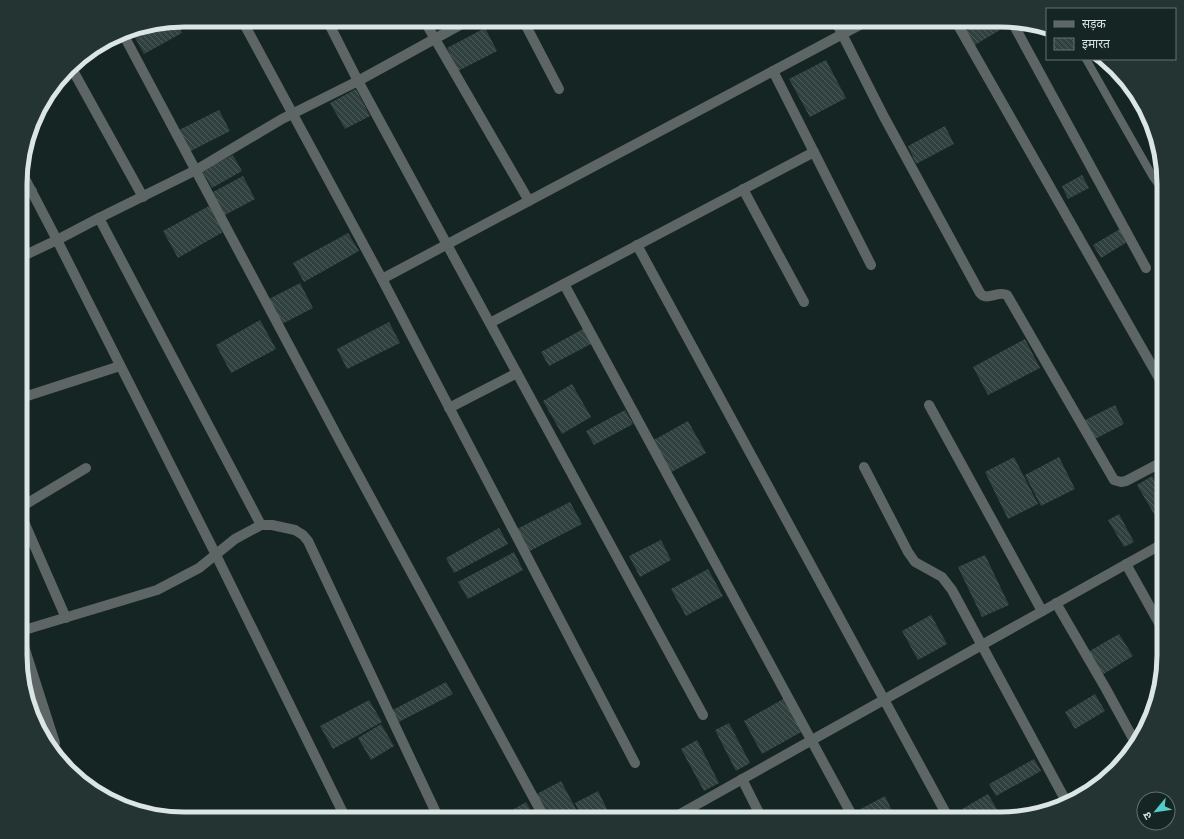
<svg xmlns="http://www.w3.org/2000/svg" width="1184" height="839" viewBox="0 0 1184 839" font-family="'PT Sans Narrow','Noto Sans Devanagari',sans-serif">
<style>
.building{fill:url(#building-back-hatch)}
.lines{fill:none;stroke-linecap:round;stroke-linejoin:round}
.service{stroke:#5d6565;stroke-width:8}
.minor{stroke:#5d6565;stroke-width:10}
.rim{fill:none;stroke:#dae5e4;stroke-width:5}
</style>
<defs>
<pattern id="building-back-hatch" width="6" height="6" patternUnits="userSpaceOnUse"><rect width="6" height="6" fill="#304140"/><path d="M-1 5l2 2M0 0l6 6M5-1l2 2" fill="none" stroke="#4d5c5b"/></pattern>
</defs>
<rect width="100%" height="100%" fill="#142524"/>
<!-- building -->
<g class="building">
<polygon points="984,20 1001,20 1005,27 973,46 964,32"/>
<polygon points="176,22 182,33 144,54 132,32 136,30"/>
<polygon points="485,28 497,51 458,71 447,48"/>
<polygon points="826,60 846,98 810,117 789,79"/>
<polygon points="356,89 370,116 345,129 330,103"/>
<polygon points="219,110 230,131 189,152 177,131"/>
<polygon points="945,126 954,144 916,164 908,146"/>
<polygon points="233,155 242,171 212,188 202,171"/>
<polygon points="1082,175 1089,188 1068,199 1062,186"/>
<polygon points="243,176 255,199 225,215 213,192"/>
<polygon points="209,206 223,232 178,258 163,231"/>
<polygon points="1120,229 1127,242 1101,258 1093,245"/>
<polygon points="348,233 359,251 304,282 293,263"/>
<polygon points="300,283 313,308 282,324 269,299"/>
<polygon points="260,320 276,349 231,373 216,345"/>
<polygon points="389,322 400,343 347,369 337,349"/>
<polygon points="583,329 591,344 549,366 541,352"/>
<polygon points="1025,339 1040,368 988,395 973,367"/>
<polygon points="572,384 591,417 562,434 543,401"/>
<polygon points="1115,405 1124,424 1093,440 1083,421"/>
<polygon points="625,410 633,424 594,445 586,431"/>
<polygon points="688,421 706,453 670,473 652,441"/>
<polygon points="1014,457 1038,504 1008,519 985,472"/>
<polygon points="1059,457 1075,489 1041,506 1025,475"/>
<polygon points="1152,476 1164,496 1164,522 1160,524 1137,485"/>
<polygon points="570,502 582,524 526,553 515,530"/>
<polygon points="1119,514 1134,542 1124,547 1108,520"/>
<polygon points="499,528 508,544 454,573 446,558"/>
<polygon points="661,540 671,560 640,577 629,556"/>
<polygon points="514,552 523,570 468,599 458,582"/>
<polygon points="985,555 1009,605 982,617 958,567"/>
<polygon points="708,569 723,596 686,616 671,589"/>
<polygon points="931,615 947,644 918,660 902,631"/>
<polygon points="1119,634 1133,656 1102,675 1088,652"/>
<polygon points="446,682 453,694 395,724 389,712"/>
<polygon points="1095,694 1105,711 1075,729 1065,712"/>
<polygon points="785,698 803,731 762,754 744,721"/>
<polygon points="369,700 382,722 333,749 320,726"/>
<polygon points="729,723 750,763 736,771 715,730"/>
<polygon points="381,724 394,746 371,760 358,738"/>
<polygon points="697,740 719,783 704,791 681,749"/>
<polygon points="1034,759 1041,771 996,796 989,784"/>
<polygon points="561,781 576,809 559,819 548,819 535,795"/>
<polygon points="598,791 612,819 583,819 575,803"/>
<polygon points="988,794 998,811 984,819 967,819 962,809"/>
<polygon points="885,796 894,815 886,819 859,819 855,812"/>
<polygon points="526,802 536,819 497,819"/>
</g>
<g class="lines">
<!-- service -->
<polyline class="service" points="1086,59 1153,177 1161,188 1164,189"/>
<!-- minor -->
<g class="minor">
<polyline points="242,20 382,279 635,763"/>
<polyline points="327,20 358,81 703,715"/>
<polyline points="424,20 529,201"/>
<polyline points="523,20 559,89"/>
<path d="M835 20 883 115 980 293C987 302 998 290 1007 295L1114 480 1121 482 1126 481 1164 461"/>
<polyline points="955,20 1164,387"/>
<polyline points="1011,20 1146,268"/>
<polyline points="122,32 341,443 545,819"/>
<polyline points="71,67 143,197"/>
<polyline points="773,71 871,265"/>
<polyline points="21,171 57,240 21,257"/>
<polyline points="743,189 804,302"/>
<polyline points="21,194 32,191"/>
<polyline points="99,218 196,170 282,119 358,81 469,20"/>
<polyline points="637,245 949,819"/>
<polyline points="382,279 869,20"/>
<polyline points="564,284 854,819"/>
<polyline points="490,323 814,152"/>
<polyline points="21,398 120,366"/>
<polyline points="929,405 1042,611"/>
<polyline points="449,408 517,373"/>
<polyline points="864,467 908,552 915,562 942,577 952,590 1067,803"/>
<polyline points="21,507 86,468"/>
<polyline points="21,515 66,618"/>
<polyline points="261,525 99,218 57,240 216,555 346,819"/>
<polyline points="1126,564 1164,632"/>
<polyline points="1056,603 1106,689 1136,744"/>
<polyline points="21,631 157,590 199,568 235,539 261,525 272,525 295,530 303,535 308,541 439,819"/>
<polyline points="21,637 55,743"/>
<polyline points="742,779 762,819"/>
<polyline points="671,819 1164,543"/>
</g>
</g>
<!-- crop -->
<path d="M0 0H1184V839H0ZM184 27H1000A157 157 0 0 1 1157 184V655A157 157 0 0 1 1000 812H184A157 157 0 0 1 27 655V184A157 157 0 0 1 184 27Z" fill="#243433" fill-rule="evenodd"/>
<path class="rim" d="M184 27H1000A157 157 0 0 1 1157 184V655A157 157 0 0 1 1000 812H184A157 157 0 0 1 27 655V184A157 157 0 0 1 184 27Z"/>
<!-- legend -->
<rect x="1046" y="8" width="130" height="52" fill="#142524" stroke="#637271"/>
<rect x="1054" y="21" width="20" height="6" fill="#5d6565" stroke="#637271"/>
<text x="1082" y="28" font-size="12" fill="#dae5e4">सड़क</text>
<rect x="1054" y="38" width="20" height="12" fill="url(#building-back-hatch)" stroke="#637271"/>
<text x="1082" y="48" font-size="12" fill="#dae5e4">इमारत</text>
<!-- north arrow -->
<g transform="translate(1156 811) rotate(241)"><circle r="19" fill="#142524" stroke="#637271"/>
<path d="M0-3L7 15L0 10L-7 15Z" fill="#54cdc8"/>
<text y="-6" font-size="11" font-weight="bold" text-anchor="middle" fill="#dae5e4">उ</text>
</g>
</svg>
